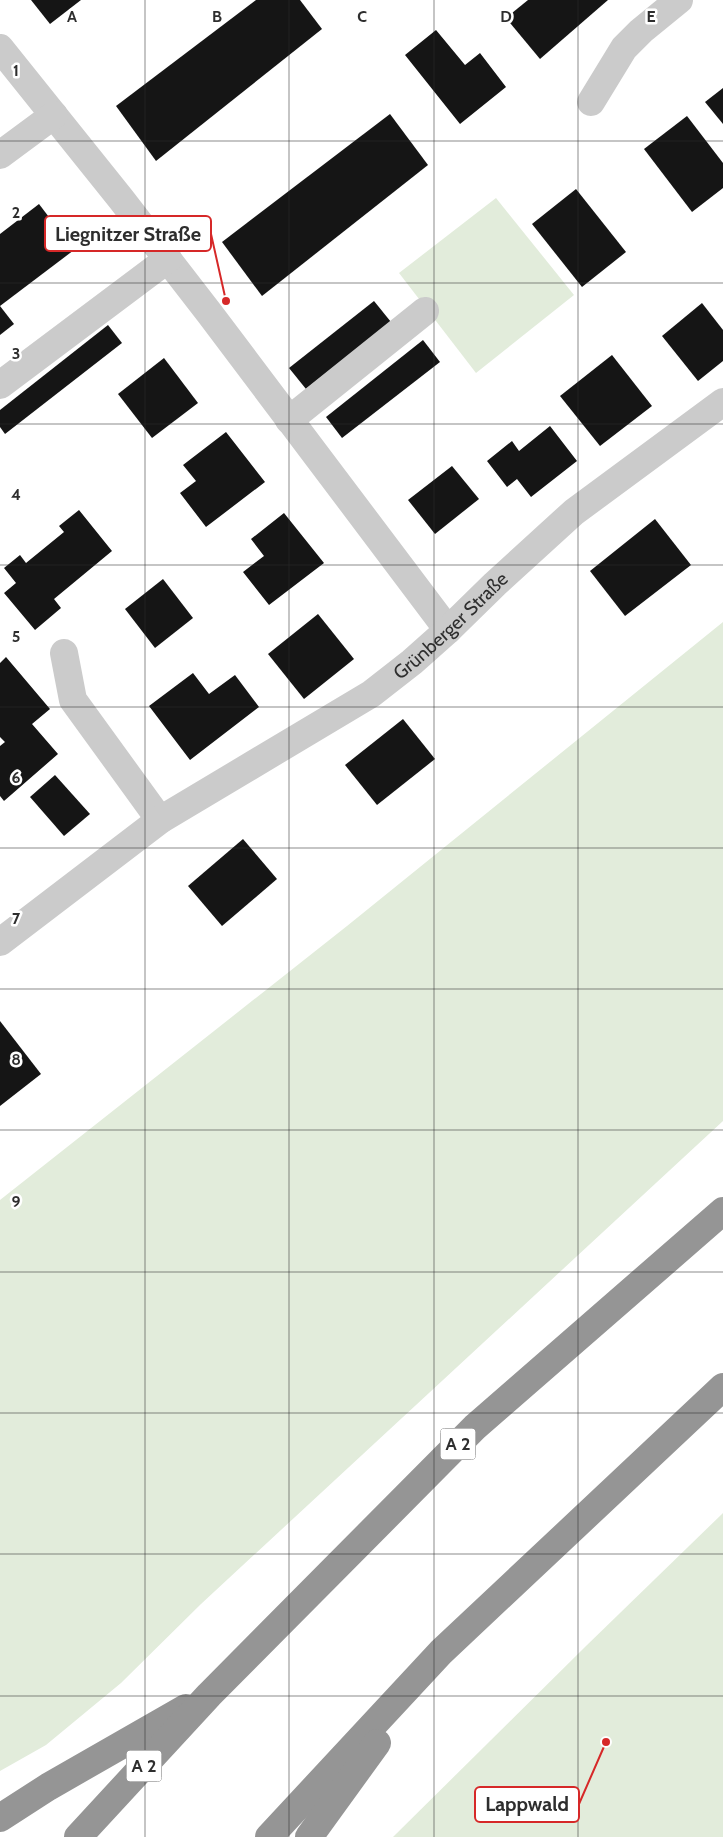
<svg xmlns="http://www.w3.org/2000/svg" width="723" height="1837" viewBox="0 0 723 1837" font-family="Cabin,sans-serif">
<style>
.green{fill:#e2ecdb}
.building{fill:#151515}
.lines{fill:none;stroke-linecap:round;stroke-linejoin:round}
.minor{stroke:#cbcbcb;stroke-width:28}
.highway{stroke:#959595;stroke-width:28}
.grid{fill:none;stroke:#2e2e2e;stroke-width:1;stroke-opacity:0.55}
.labels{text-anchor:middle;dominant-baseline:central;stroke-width:5;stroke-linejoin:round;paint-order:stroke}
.shield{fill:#fff;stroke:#6d6d6d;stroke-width:1}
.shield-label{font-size:18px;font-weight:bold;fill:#2e2e2e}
.street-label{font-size:19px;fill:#2e2e2e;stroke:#fff}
.grid-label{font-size:16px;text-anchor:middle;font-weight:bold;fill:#2e2e2e;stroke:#fff;stroke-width:5;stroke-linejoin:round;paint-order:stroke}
.leader{fill:none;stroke:#d62828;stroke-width:2}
.callout-dot{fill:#d62828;stroke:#fff;stroke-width:2}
.callout{fill:#fff;stroke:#d62828;stroke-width:2}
.callout-label{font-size:20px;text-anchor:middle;font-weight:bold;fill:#2e2e2e}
</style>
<rect width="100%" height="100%" fill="#fff"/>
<!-- green -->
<g class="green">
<polygon points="496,198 574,295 476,373 399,273"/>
<polygon points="723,622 723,1121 201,1604 121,1683 46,1745 0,1771 0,1200 347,926"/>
<polygon points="723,1513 723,1837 393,1837 585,1647"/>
</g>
<!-- building -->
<g class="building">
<polygon points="31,0 81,0 50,24"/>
<polygon points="256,0 300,0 322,29 156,161 116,106"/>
<polygon points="528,0 608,0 540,59 506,18"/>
<polygon points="436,30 465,65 480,53 506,87 460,124 405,55"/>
<polygon points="723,88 723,124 705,102"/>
<polygon points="390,114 428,165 262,296 222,242"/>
<polygon points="687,116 723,163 723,188 692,212 644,149"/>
<polygon points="576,189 626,252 582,287 532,224"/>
<polygon points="39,204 74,250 0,306 0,234"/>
<polygon points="374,301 391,322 306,389 289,368"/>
<polygon points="702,303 723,330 723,361 698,381 662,336"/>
<polygon points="0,306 14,324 0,335"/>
<polygon points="108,325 122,343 5,434 0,427 0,410"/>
<polygon points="423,340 440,362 342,438 326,417"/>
<polygon points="612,355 652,406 600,446 560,396"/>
<polygon points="164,358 198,403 152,438 118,394"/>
<polygon points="550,426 577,461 531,497 517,479 507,487 487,461 512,441 519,451"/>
<polygon points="226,432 265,482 206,527 180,493 196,481 183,465"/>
<polygon points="452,466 479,499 435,534 408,500"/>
<polygon points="79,510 112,551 54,599 61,608 35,630 4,593 16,583 4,568 20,555 26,563 64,532 59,526"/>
<polygon points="284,513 324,563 269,605 243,572 264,556 251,539"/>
<polygon points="655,519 691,565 625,616 590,571"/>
<polygon points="163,579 193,618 155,648 125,609"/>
<polygon points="318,614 354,659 304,699 268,654"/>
<polygon points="6,657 50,709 32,724 58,754 4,801 0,796 0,746 5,742 0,737 0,663"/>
<polygon points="193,673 209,694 235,675 259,707 190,760 149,706"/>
<polygon points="403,719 435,759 377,805 345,765"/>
<polygon points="55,775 90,814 64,836 30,797"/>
<polygon points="243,839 277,879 222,926 188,886"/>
<polygon points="0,1021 41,1074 0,1106"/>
</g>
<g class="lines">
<!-- minor -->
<g class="minor">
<polyline points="0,48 121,199 210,314 448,630"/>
<polyline points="591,102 624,48 641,31 679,0"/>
<polyline points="0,155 54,115"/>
<polyline points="0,385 168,259"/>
<polyline points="289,420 425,311"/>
<polyline points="64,653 73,700 160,820"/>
<path id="s1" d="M0 942 160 820 371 694 412 662 448 630 495 584 574 512 723 402"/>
</g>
<!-- highway -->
<g class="highway">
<polyline points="0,1818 48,1787 186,1708"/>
<polyline points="78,1837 209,1695 475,1427 723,1211"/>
<polyline points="269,1837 441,1652 723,1387"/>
<polyline points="309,1837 377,1743"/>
</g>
</g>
<!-- grid -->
<path class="grid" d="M145 0V1837M289 0V1837M434 0V1837M578 0V1837M0 141H723M0 283H723M0 424H723M0 565H723M0 707H723M0 848H723M0 989H723M0 1130H723M0 1272H723M0 1413H723M0 1554H723M0 1696H723"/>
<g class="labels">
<!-- shield labels -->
<g class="shield">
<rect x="440.5" y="1428.5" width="35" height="31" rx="4"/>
<rect x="126.5" y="1750.5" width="35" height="31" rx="4"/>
</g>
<g class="shield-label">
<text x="458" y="1444">A 2</text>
<text x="144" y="1766">A 2</text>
</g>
<!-- street labels -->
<g class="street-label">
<text stroke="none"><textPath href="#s1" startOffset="552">Grünberger Straße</textPath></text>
</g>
</g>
<g class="grid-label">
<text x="72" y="22">A</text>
<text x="217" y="22">B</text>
<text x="362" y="22">C</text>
<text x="506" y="22">D</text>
<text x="651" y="22">E</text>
<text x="16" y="76">1</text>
<text x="16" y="218">2</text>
<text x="16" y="359">3</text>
<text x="16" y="500">4</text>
<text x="16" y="642">5</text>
<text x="16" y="783">6</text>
<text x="16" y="924">7</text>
<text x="16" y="1065">8</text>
<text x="16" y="1207">9</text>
</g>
<!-- callouts -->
<path class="leader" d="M226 301L211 234M606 1742L579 1804"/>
<g class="callout-dot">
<circle cx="226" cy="301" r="5"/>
<circle cx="606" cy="1742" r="5"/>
</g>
<g class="callout">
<rect x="45" y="216" width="166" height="35" rx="5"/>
<rect x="475" y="1787" width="104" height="35" rx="5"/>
</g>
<g class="callout-label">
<text x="128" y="241">Liegnitzer Straße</text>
<text x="527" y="1811">Lappwald</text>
</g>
</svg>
